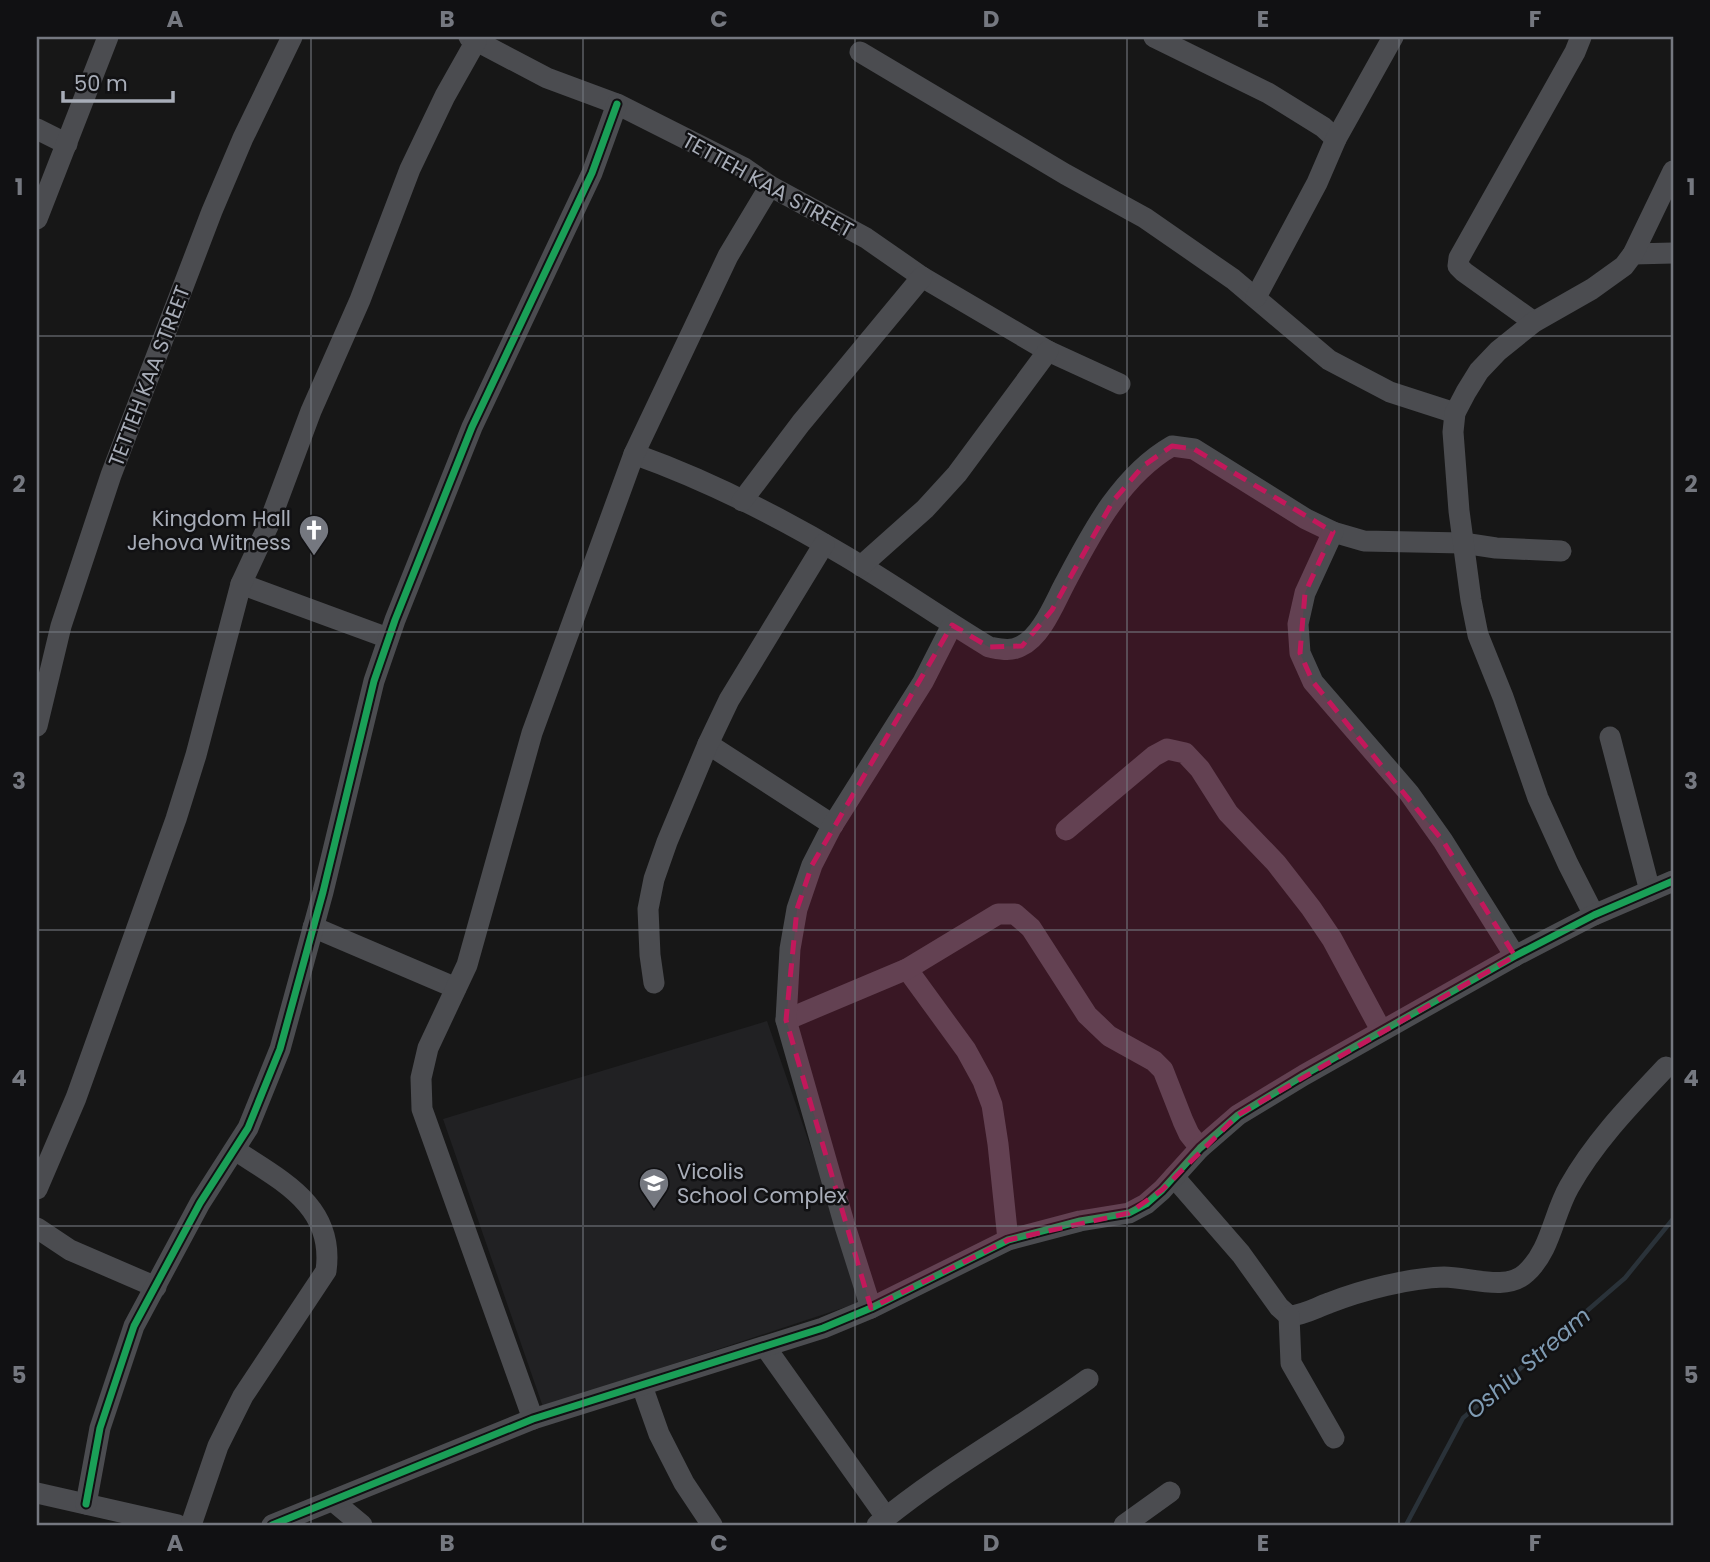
<svg xmlns="http://www.w3.org/2000/svg" width="1710" height="1562" viewBox="0 0 1710 1562" font-family="Poppins,sans-serif">
<style>
.built{fill:#212123}
.lines{fill:none;stroke-linecap:round;stroke-linejoin:round}
.stream{stroke:#2a3239;stroke-width:4.5}
.minor{stroke:#4b4c50;stroke-width:21}
.cycleway-casing{stroke:#111113;stroke-width:11}
.cycleway{stroke:#1a9f57;stroke-width:7}
.marked{fill:#c2185b;fill-opacity:0.2;stroke:#c2185b;stroke-width:5;stroke-dasharray:14 9;stroke-linejoin:round}
.grid{fill:none;stroke:#757880;stroke-width:2;stroke-opacity:0.55}
.labels{text-anchor:middle;dominant-baseline:central;stroke-width:5;stroke-linejoin:round;paint-order:stroke}
.street-label{font-size:21px;fill:#a8adb8;stroke:#111113}
.poi-label{font-size:21px;fill:#a8adb8;stroke:#111113;text-anchor:end}
.water-label{font-size:23px;font-style:italic;fill:#7f9bb3;stroke:#111113}
.neatline{fill:none;stroke:#757880;stroke-width:2.5}
.grid-label{font-size:23px;text-anchor:middle;font-weight:bold;fill:#757880}
</style>
<rect width="100%" height="100%" fill="#171717"/>
<!-- built -->
<polygon class="built" points="767,1021 864,1301 543,1407 443,1119"/>
<g class="lines">
<!-- stream -->
<polyline class="stream" points="1406,1525 1463,1418 1625,1278 1673,1219"/>
<!-- minor -->
<g class="minor">
<polyline points="469,37 547,78 617,104 744,168 770,186 866,238 922,277 1048,351 1120,384"/>
<polyline points="1154,37 1268,93 1323,127 1336,139"/>
<polyline points="860,52 1065,174 1145,218 1233,279 1329,360 1390,392 1455,413"/>
<polyline points="37,129 67,144"/>
<polyline points="37,219 108,37"/>
<polyline points="1633,254 1673,253"/>
<polyline points="1256,297 1317,183 1336,139 1393,37"/>
<polyline points="1534,322 1464,272 1458,266 1459,258 1575,52 1581,37"/>
<path d="M634 454C707 480 778 516 845 556 894 585 941 618 989 647 1000 649 1011 652 1021 646 1041 637 1054 604 1064 585 1091 534 1120 476 1172 446L1194 449 1306 519 1333 532 1364 541 1463 543 1496 548 1561 551"/>
<polyline points="742,501 801,423 922,277"/>
<polyline points="1333,532 1305,593 1298,624 1300,653 1313,682 1409,793 1443,841 1515,956"/>
<polyline points="861,566 925,509 957,474 1048,351"/>
<polyline points="241,584 388,638"/>
<polyline points="37,726 61,626 111,475 212,211 243,138 292,37"/>
<polyline points="1610,737 1650,891"/>
<polyline points="708,744 833,825"/>
<polyline points="1066,830 1154,756 1167,749 1185,753 1200,769 1228,813 1276,863 1311,908 1332,939 1381,1030"/>
<polyline points="1594,915 1568,864 1538,798 1503,697 1478,635 1471,600 1459,511 1453,432 1455,413 1466,392 1479,371 1498,351 1534,322 1592,289 1624,266 1633,254 1673,171"/>
<polyline points="313,927 456,988"/>
<polyline points="907,969 966,1050 983,1081 992,1105 998,1144 1008,1240"/>
<polyline points="654,983 650,955 648,909 654,879 667,842 708,744 729,700 824,544"/>
<polyline points="786,1020 907,969 998,914 1015,914 1031,928 1087,1015 1109,1036 1154,1061 1163,1070 1183,1121 1189,1134 1200,1148"/>
<path d="M1174 1177 1241 1254 1279 1307 1289 1316C1304 1315 1315 1308 1329 1303 1362 1290 1409 1278 1444 1277 1469 1277 1506 1292 1526 1273 1551 1250 1553 1215 1569 1187 1594 1142 1631 1104 1666 1067"/>
<polyline points="37,1189 76,1098 176,819 196,755 241,584 268,526 311,411 360,300 410,169 445,96 476,41"/>
<polyline points="37,1228 70,1250 156,1287"/>
<polyline points="871,1308 844,1223 786,1020 790,949 797,909 812,865 831,828 923,682 952,625"/>
<polyline points="1289,1316 1291,1363 1334,1438"/>
<polyline points="766,1348 886,1517"/>
<polyline points="642,1386 659,1434 684,1483 712,1525"/>
<polyline points="533,1419 422,1109 421,1078 428,1048 467,965 532,733 634,454 728,256 770,186"/>
<polyline points="37,1493 178,1525"/>
<polyline points="333,1501 362,1525"/>
<polyline points="86,1504 100,1428 134,1326 200,1203 248,1128 280,1049 323,892 374,681 395,620 472,427 592,173 617,104"/>
<path d="M191 1525 218 1446 243 1396 326 1271C335 1206 282 1181 235 1150"/>
<polyline points="272,1525 533,1419 823,1328 871,1308 1008,1240 1080,1221 1129,1213 1146,1204 1162,1190 1200,1148 1238,1115 1304,1075 1515,956 1594,915 1673,881"/>
<path d="M877 1525C943 1470 1019 1429 1088 1379"/>
<polyline points="1124,1525 1170,1492"/>
</g>
<!-- cycleway casing -->
<g class="cycleway-casing">
<g id="cycleway">
<polyline points="86,1504 100,1428 134,1326 200,1203 248,1128 280,1049 323,892 374,681 395,620 472,427 592,173 617,104"/>
<polyline points="272,1525 533,1419 823,1328 871,1308 1008,1240 1080,1221 1129,1213 1146,1204 1162,1190 1200,1148 1238,1115 1304,1075 1515,956 1594,915 1673,881"/>
</g>
</g>
<!-- cycleway -->
<use href="#cycleway" class="cycleway"/>
</g>
<!-- marked area -->
<path class="marked" d="M1172 446 1194 449 1333 532 1305 593 1300 653 1313 682 1443 841 1515 956 1238 1115 1162 1190 1129 1213 1008 1240 871 1308 786 1020 797 909 812 865 952 625 989 647 1022 646 1052 610 1113 501 1143 466Z"/>
<!-- grid -->
<path class="grid" d="M311 37V1525M583 37V1525M855 37V1525M1127 37V1525M1399 37V1525M37 336H1673M37 632H1673M37 930H1673M37 1226H1673"/>
<!-- icons -->
<defs>
<g id="church-pin" transform="scale(1.575)"><path d="M0 17L-7.5 6A9.5 9.5 0 1 1 7.5 6Z" fill="#757880" stroke="#111113"/><path d="M-1.2-6h2.4v3.5h3.3v2.4h-3.3V6h-2.4V-.1h-3.3v-2.4h3.3Z" fill="#fff"/></g>
<g id="school-pin" transform="scale(1.575)"><path d="M0 17L-7.5 6A9.5 9.5 0 1 1 7.5 6Z" fill="#757880" stroke="#111113"/><path d="M0-5L7-2L0 1L-7-2ZM-4 1L0 2.5L4 1V4Q0 6-4 4Z" fill="#fff"/></g>
</defs>
<g fill-rule="evenodd">
<use href="#church-pin" x="314" y="530"/>
<use href="#school-pin" x="654" y="1183"/>
</g>
<g class="labels">
<!-- street labels -->
<g class="street-label">
<text transform="translate(768 185) rotate(29)">TETTEH KAA STREET</text>
<text transform="translate(149 376) rotate(-69)">TETTEH KAA STREET</text>
</g>
<!-- poi labels -->
<g class="poi-label">
<text x="291" y="518">Kingdom Hall<tspan x="291" dy="24">Jehova Witness</tspan></text>
<text x="677" y="1171" text-anchor="start">Vicolis<tspan x="677" dy="24">School Complex</tspan></text>
</g>
<!-- water labels -->
<g class="water-label">
<text transform="translate(1528 1363) rotate(-41)">Oshiu Stream</text>
</g>
</g>
<!-- border -->
<rect width="1710" height="1562" fill="none" stroke="#111113" stroke-width="77"/>
<!-- scale -->
<path d="M63 91v10h110v-10" fill="none" stroke="#a8adb8" stroke-width="3.5"/>
<text x="74" y="91" font-size="21" fill="#a8adb8" stroke="#111113" stroke-width="5" paint-order="stroke">50 m</text>
<rect x="38" y="38" width="1634" height="1486" class="neatline"/>
<g class="grid-label">
<text x="175" y="27">A</text>
<text x="447" y="27">B</text>
<text x="719" y="27">C</text>
<text x="991" y="27">D</text>
<text x="1263" y="27">E</text>
<text x="1535" y="27">F</text>
<text x="19" y="195">1</text>
<text x="1691" y="195">1</text>
<text x="19" y="492">2</text>
<text x="1691" y="492">2</text>
<text x="19" y="789">3</text>
<text x="1691" y="789">3</text>
<text x="19" y="1086">4</text>
<text x="1691" y="1086">4</text>
<text x="19" y="1383">5</text>
<text x="1691" y="1383">5</text>
<text x="175" y="1551">A</text>
<text x="447" y="1551">B</text>
<text x="719" y="1551">C</text>
<text x="991" y="1551">D</text>
<text x="1263" y="1551">E</text>
<text x="1535" y="1551">F</text>
</g>
</svg>
